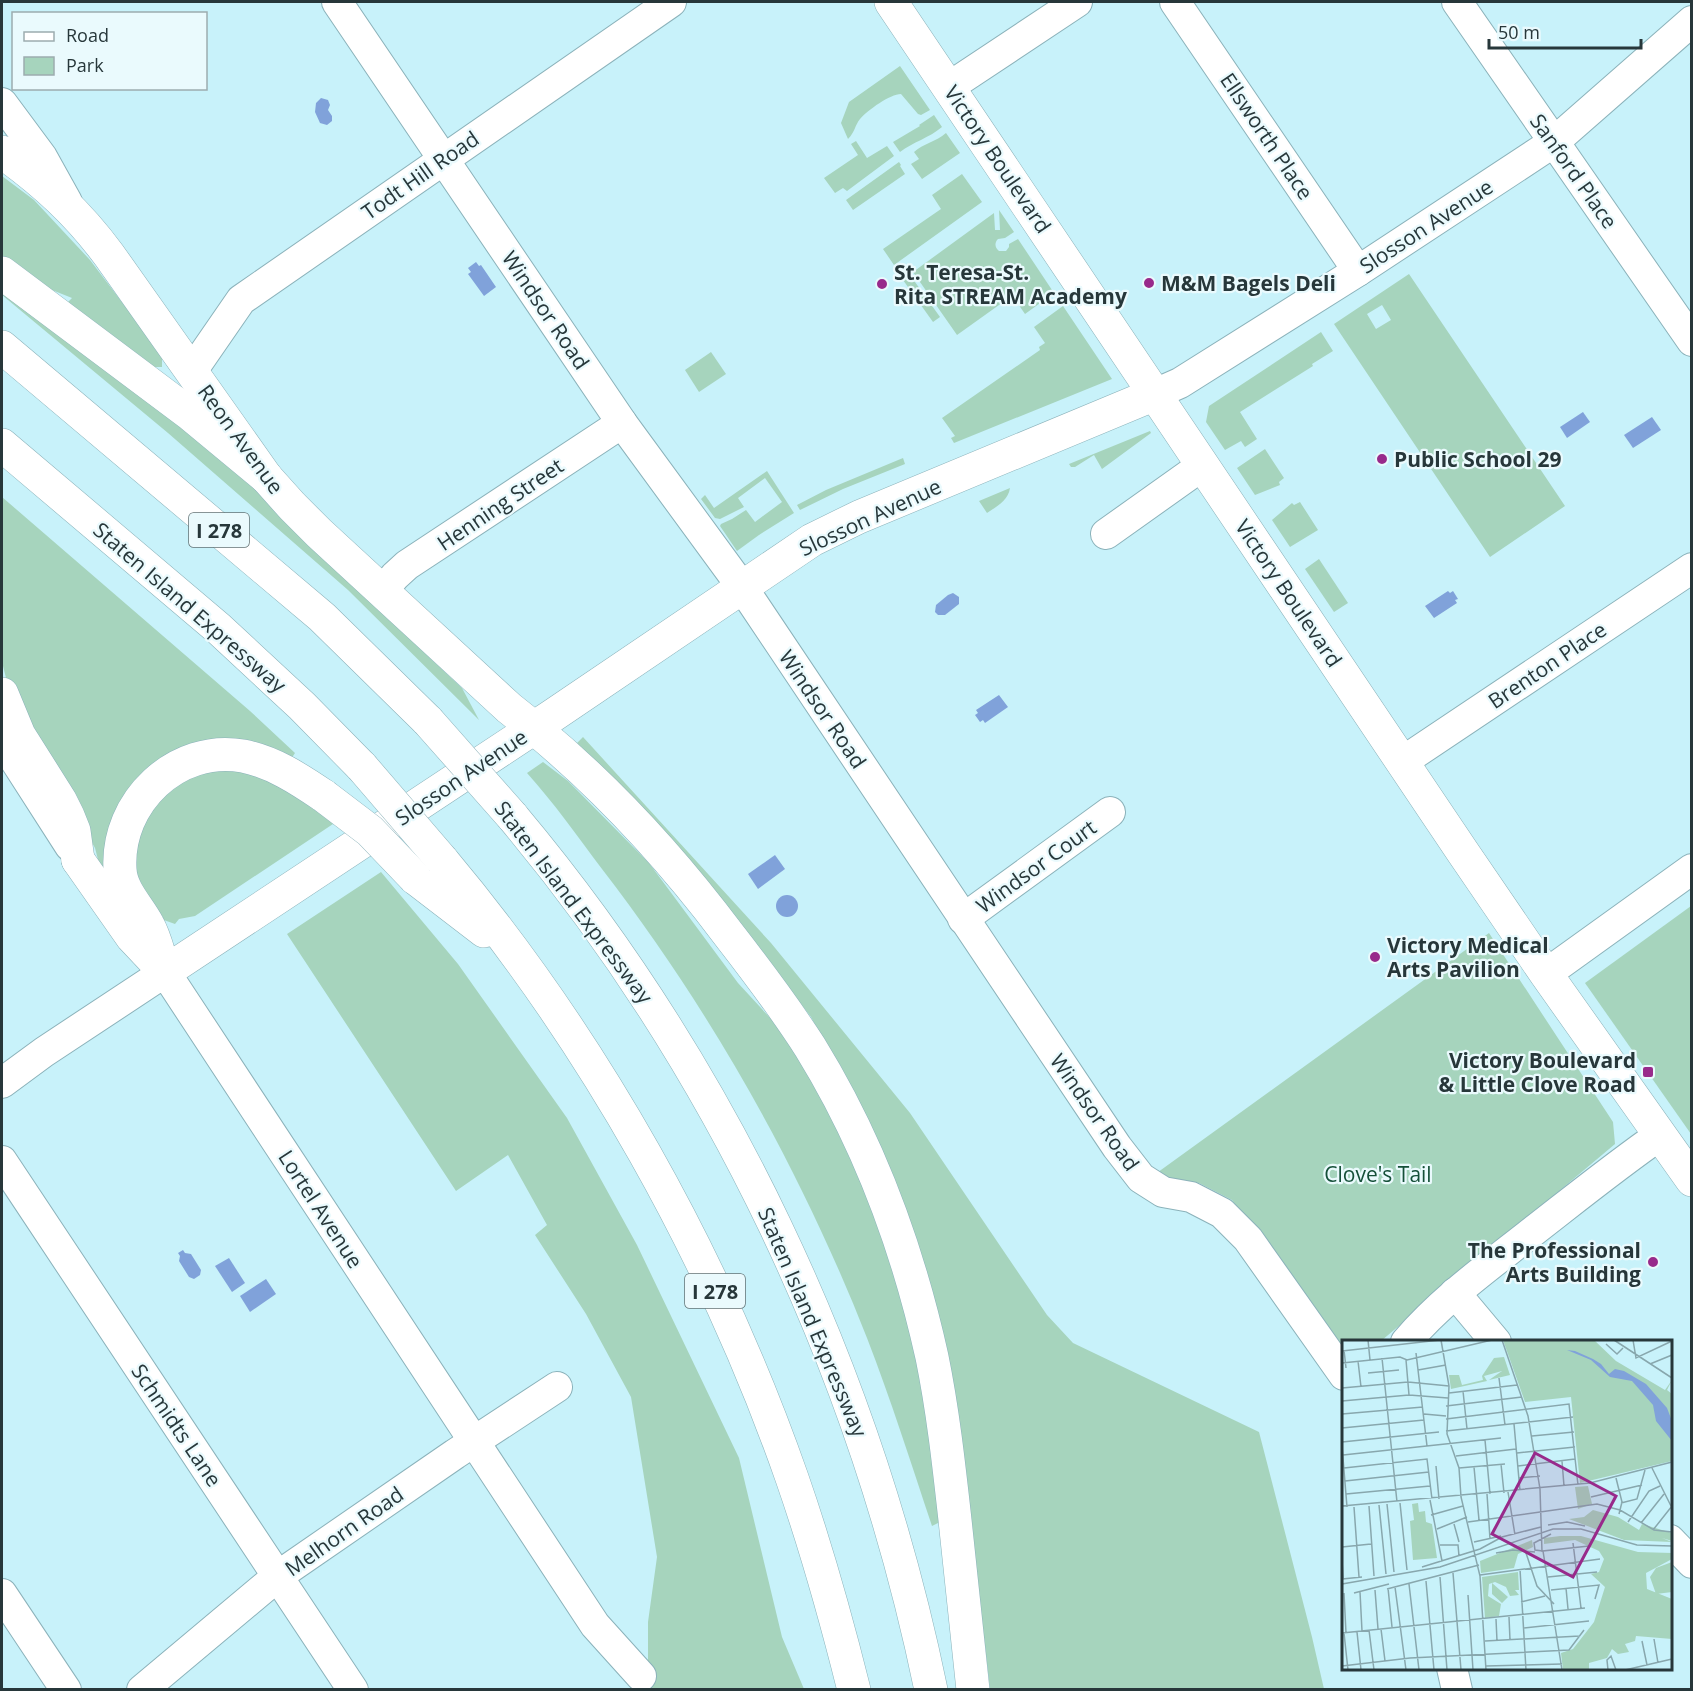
<svg xmlns="http://www.w3.org/2000/svg" width="1693" height="1691" viewBox="0 0 1693 1691" font-family="'Open Sans',sans-serif">
<style>
.green{fill:#a6d4bd;fill-rule:evenodd}
.water{fill:#80a2da}
.lines{fill:none;stroke-linecap:round;stroke-linejoin:round}
.minor-casing{stroke:#8bb2ba;stroke-width:32}
.major-casing{stroke:#8bb2ba;stroke-width:34}
.highway-casing{stroke:#8bb2ba;stroke-width:34}
.minor{stroke:#fff;stroke-width:30}
.major{stroke:#fff;stroke-width:33}
.highway{stroke:#fff;stroke-width:33}
.highway-bridge-casing{stroke:#8bb2ba;stroke-width:34;stroke-linecap:butt}
.highway-bridge{stroke:#fff;stroke-width:33}
.poi-dot{fill:#982a8b;stroke:#eafafd;stroke-width:2}
.labels{text-anchor:middle;dominant-baseline:central;stroke-width:4.5;stroke-linejoin:round;paint-order:stroke}
.shield{fill:#eafafd;stroke:#627274;stroke-width:1.5}
.shield-label{font-size:20px;font-weight:bold;fill:#27373a}
.street-label{font-size:21px;fill:#27373a;stroke:#eafafd}
.poi-label{font-size:21px;font-weight:bold;fill:#27373a;stroke:#eafafd;text-anchor:start}
.park-label{font-size:21px;fill:#155039;stroke:#eafafd}
.inset-road{fill:none;stroke:#88a7ad;stroke-width:1.5}
.view{fill:#982a8b;fill-opacity:0.15;stroke:#982a8b;stroke-width:3}
.inset-edge{fill:none;stroke:#27373a;stroke-width:3}
</style>
<rect width="100%" height="100%" fill="#c8f2fa"/>
<!-- green -->
<g class="green">
<path d="M900 66 930 110 921 115 918 114 901 94C890 94 868 110 860 119 855 125 855 132 848 139L841 123 849 102Z"/>
<path d="M934 115 942 127C929 138 913 142 900 152L893 142 920 126 919 125Z"/>
<path d="M946 133 960 153 922 179 911 164 919 159 914 152C924 143 936 142 946 133Z"/>
<polygon points="856,141 867,158 887,146 894,156 847,191 843,188 835,193 824,178 858,155 851,144"/>
<polygon points="899,162 901,165 900,166 905,174 853,210 846,200"/>
<polygon points="962,174 982,202 894,265 883,249 941,209 932,195"/>
<polygon points="2,176 34,200 90,260 162,355 162,367 154,367 67,303 72,298 47,288 2,255"/>
<path d="M999 210 1014 232 1005 238 998 239C994 243 995 248 999 251H1006L1009 247V244L1018 239 1054 293 1025 314 1014 298 1007 302 1006 300 957 335 913 272 994 213 995 230H1000Z"/>
<path d="M1409 274 1565 506 1490 557 1334 324ZM1382 305 1391 320 1376 329 1367 314Z"/>
<polygon points="910,275 940,317 933,322 903,280"/>
<polygon points="2,289 172,412 237,471 345,578 462,688 479,720 348,590 168,433 2,295"/>
<polygon points="1063,306 1112,379 954,443 951,438 955,436 942,418 1040,350 1039,347 1045,343 1034,327"/>
<polygon points="1321,332 1333,351 1312,364 1313,366 1240,412 1257,439 1245,447 1241,441 1225,450 1206,422 1209,406"/>
<polygon points="711,352 726,374 699,392 685,370"/>
<polygon points="1150,431 1151,433 1102,469 1094,455 1075,467 1071,467 1069,464"/>
<polygon points="1265,449 1284,478 1279,482 1280,485 1255,495 1237,468"/>
<polygon points="903,458 905,464 843,489 800,510 797,505 826,490"/>
<polygon points="767,471 794,513 759,535 737,551 720,526 721,524 732,519 746,510 755,522 782,502 765,478 738,498 744,507 720,519 715,518 701,499 705,495 714,508"/>
<path d="M1010 488C1008 501 997 506 987 513L979 501Z"/>
<polygon points="2,497 250,711 295,753 291,759 170,759 103,879 95,848 10,694 2,662"/>
<polygon points="1300,502 1318,530 1290,547 1272,520 1292,503 1294,505"/>
<polygon points="1319,559 1348,603 1334,612 1305,569"/>
<polygon points="583,737 771,943 910,1113 1047,1315 1073,1343 1259,1432 1312,1637 1324,1689 990,1689 969,1507 933,1293 877,1142 811,1017 695,868 577,743"/>
<path d="M543 762 568 781 649 863 738 983 794 1044 855 1158 910 1317 944 1520 932 1526C911 1463 891 1400 867 1338 801 1170 712 1012 602 869 578 837 554 803 527 773Z"/>
<polygon points="227,768 270,777 336,822 195,916 179,919 175,924 161,919 133,874 136,839 156,803 189,777"/>
<polygon points="381,872 458,964 567,1118 637,1245 739,1458 782,1637 804,1689 648,1689 648,1622 657,1557 631,1397 586,1314 535,1235 547,1225 508,1155 456,1191 287,934"/>
<polygon points="1691,906 1691,1134 1585,983"/>
<polygon points="1489,933 1613,1122 1615,1144 1381,1341 1344,1342 1343,1359 1232,1200 1199,1183 1154,1175"/>
</g>
<!-- water -->
<g class="water">
<polygon points="321,98 328,100 330,105 328,110 332,116 332,121 327,125 320,123 315,112 316,103"/>
<polygon points="476,262 479,266 481,265 496,287 484,296 468,274 471,272 468,268"/>
<polygon points="1583,412 1590,422 1567,438 1560,427"/>
<polygon points="1652,417 1661,430 1633,448 1624,435"/>
<polygon points="1448,591 1450,593 1453,591 1458,599 1455,600 1457,603 1434,618 1425,606"/>
<polygon points="953,593 959,597 959,604 945,615 938,615 935,612 936,605 948,595"/>
<polygon points="999,695 1008,707 985,723 983,720 980,722 975,715 978,713 976,710"/>
<polygon points="775,855 785,869 758,889 748,874"/>
<circle cx="787" cy="906" r="11"/>
<polygon points="183,1250 185,1253 191,1254 201,1270 200,1275 194,1279 189,1277 179,1261 180,1256 178,1253"/>
<polygon points="229,1258 245,1283 232,1292 215,1266"/>
<polygon points="266,1279 276,1294 250,1312 240,1296"/>
</g>
<g class="lines">
<!-- minor casing -->
<g class="minor-casing">
<g id="minor">
<polyline points="337,2 622,423 742,587 1117,1147 1141,1178 1163,1192 1191,1197 1222,1213 1248,1239 1344,1375"/>
<polyline points="1175,2 1358,271"/>
<polyline points="1457,2 1692,341"/>
<polyline points="949,87 1077,2"/>
<polyline points="2,103 42,157 67,202"/>
<polyline points="192,371 241,300 671,2"/>
<polyline points="1155,394 1180,383 1358,271 1554,142 1692,21"/>
<polyline points="1106,534 1203,465"/>
<polyline points="382,591 395,576 407,565 622,423"/>
<polyline points="2,740 70,846"/>
<polyline points="1402,762 1692,568"/>
<polyline points="963,919 1110,812"/>
<polyline points="1546,974 1692,869"/>
<polyline points="2,1083 44,1052 165,972 595,1625 641,1676"/>
<polyline points="2,1161 353,1690"/>
<polyline points="1455,1293 1496,1342"/>
<path d="M1406 1342C1441 1301 1485 1269 1527 1236 1571 1202 1614 1167 1660 1135"/>
<polyline points="1670,1540 1692,1563"/>
<polyline points="2,1594 66,1690"/>
<polyline points="1452,1668 1457,1690"/>
<polyline points="142,1690 278,1576 455,1454 557,1387"/>
</g>
</g>
<!-- major casing -->
<g class="major-casing">
<g id="major">
<polyline points="891,2 1462,851 1546,974 1692,1180"/>
<path d="M2 152C44 182 78 213 109 255L266 477 292 506 319 533 509 708 534 728"/>
<polyline points="78,860 132,937 165,972 552,716 812,540 859,517 1155,394"/>
</g>
</g>
<!-- highway casing -->
<g class="highway-casing">
<g id="highway">
<polyline points="2,273 190,414 266,477"/>
<polyline points="2,347 322,617 428,721"/>
<polyline points="2,445 218,628 302,706 362,767"/>
<polyline points="2,694 19,735 60,800 68,816 74,831 78,860"/>
<path d="M534 728C608 789 672 859 729 935 757 971 785 1008 810 1047 868 1141 908 1249 932 1357 943 1411 949 1466 955 1520 961 1577 967 1633 973 1690"/>
<path d="M512 816C722 1066 865 1370 931 1690"/>
<path d="M442 860C593 1040 714 1255 792 1478 816 1547 836 1618 854 1690"/>
<polyline points="415,878 484,931"/>
<path d="M165 972C159 957 156 939 148 925 138 906 121 891 120 869 116 802 177 744 243 756 273 762 299 779 324 796"/>
</g>
</g>
<!-- minor -->
<use href="#minor" class="minor"/>
<!-- major -->
<use href="#major" class="major"/>
<!-- highway -->
<use href="#highway" class="highway"/>
<!-- highway-bridge casing -->
<g class="highway-bridge-casing">
<g id="highway-bridge">
<polyline points="428,721 512,816"/>
<polyline points="362,767 442,860"/>
<polyline points="324,796 370,831 415,878"/>
</g>
</g>
<!-- highway-bridge -->
<use href="#highway-bridge" class="highway-bridge"/>
</g>
<!-- markers -->
<g class="poi-dot">
<circle cx="1149" cy="283" r="6"/>
<circle cx="882" cy="284" r="6"/>
<circle cx="1382" cy="459" r="6"/>
<circle cx="1375" cy="957" r="6"/>
<rect x="1642" y="1066" width="12" height="12" rx="3"/>
<circle cx="1653" cy="1262" r="6"/>
</g>
<g class="labels">
<!-- shield labels -->
<g class="shield">
<rect x="189" y="513" width="60" height="34" rx="4.5"/>
<rect x="685" y="1274" width="60" height="34" rx="4.5"/>
</g>
<g class="shield-label">
<text x="219" y="530">I 278</text>
<text x="715" y="1291">I 278</text>
</g>
<!-- street labels -->
<g class="street-label">
<text transform="translate(1267 136) rotate(56)">Ellsworth Place</text>
<text transform="translate(998 159) rotate(56)">Victory Boulevard</text>
<text transform="translate(1574 171) rotate(55)">Sanford Place</text>
<text transform="translate(420 175) rotate(-35)">Todt Hill Road</text>
<text transform="translate(1426 226) rotate(-33)">Slosson Avenue</text>
<text transform="translate(546 310) rotate(56)">Windsor Road</text>
<text transform="translate(241 439) rotate(54)">Reon Avenue</text>
<text transform="translate(500 504) rotate(-34)">Henning Street</text>
<text transform="translate(870 517) rotate(-25)">Slosson Avenue</text>
<text transform="translate(1289 593) rotate(56)">Victory Boulevard</text>
<text transform="translate(190 607) rotate(41)">Staten Island Expressway</text>
<text transform="translate(1547 665) rotate(-34)">Brenton Place</text>
<text transform="translate(823 709) rotate(56)">Windsor Road</text>
<text transform="translate(461 777) rotate(-34)">Slosson Avenue</text>
<text transform="translate(1036 866) rotate(-36)">Windsor Court</text>
<text transform="translate(574 902) rotate(53)">Staten Island Expressway</text>
<text transform="translate(1095 1112) rotate(55)">Windsor Road</text>
<text transform="translate(321 1209) rotate(57)">Lortel Avenue</text>
<text transform="translate(813 1322) rotate(67)">Staten Island Expressway</text>
<text transform="translate(177 1425) rotate(56)">Schmidts Lane</text>
<text transform="translate(344 1531) rotate(-35)">Melhorn Road</text>
</g>
<!-- poi labels -->
<g class="poi-label">
<text x="894" y="272">St. Teresa-St.<tspan x="894" dy="24">Rita STREAM Academy</tspan></text>
<text x="1161" y="283">M&amp;M Bagels Deli</text>
<text x="1394" y="459">Public School 29</text>
<text x="1387" y="945">Victory Medical<tspan x="1387" dy="24">Arts Pavilion</tspan></text>
<text x="1636" y="1060" text-anchor="end">Victory Boulevard<tspan x="1636" dy="24">&amp; Little Clove Road</tspan></text>
<text x="1641" y="1250" text-anchor="end">The Professional<tspan x="1641" dy="24">Arts Building</tspan></text>
</g>
<!-- park labels -->
<g class="park-label">
<text x="1378" y="1174">Clove's Tail</text>
</g>
</g>
<!-- overview -->
<g transform="translate(1342 1340)">
<rect width="330" height="330" fill="#c8f2fa"/>
<path d="M161 0H252L274 21 323 50 330 40 325 50 330 54V121L238 143 229 57 183 62ZM162 17 168 35 147 40 160 31 142 36 145 41 109 49 107 35H117L120 45 141 40 140 36 127 39 140 36 152 18ZM246 146 250 164 236 169 233 147ZM76 163 77 172 83 171 84 182 90 184 95 218 71 220 68 181 72 180 70 164ZM251 170 276 177 297 190 300 184 330 193V201L320 198 330 202 282 200 227 179 242 177ZM218 196H239L296 212 330 213V219L304 233 305 249 330 259V299L294 296 293 301 283 304 287 312 276 314 270 309 265 318 247 323V330H221L219 313 231 309 252 282 263 247 249 234 257 232 262 219 257 211 233 200 202 204V198ZM190 200 191 207 176 214 172 228 139 233 138 221ZM330 222V252L314 254 308 237 314 228ZM176 232 177 250H173L177 255 168 256 164 247 153 242 147 244 146 256 159 264 157 276 143 278 140 237ZM150 243 166 257 160 263 150 254Z" fill="#a6d4bd"/>
<path d="M225 10 233 11 251 19 259 24 267 34 273 29 282 31 304 44 325 68 330 81V101L314 81 311 65 290 41 268 37 249 20Z" fill="#80a2da"/>
<path class="inset-road" d="M26 0 28 20M99 0 107 46 105 94 117 128 119 157 138 236 144 330M160 0 186 76 198 149M272 0 330 38M291 0 294 18 330 1M264 4 275 14 281 8M2 10 4 28M0 11 98 0M74 13 85 106M40 18 55 162M64 20 67 55M16 21 19 47M0 23 58 17 65 20 150 0M308 24 330 15M76 30 104 25M26 33 57 30M157 38 163 85M0 48 66 42 107 46M121 51 125 89M107 53 175 45M0 61 67 55 106 58M104 66 180 57M0 74 81 67M82 74 104 76M104 79 227 64 236 145M172 84 178 151M0 88 82 80M104 91 231 77M190 96 232 92M143 100 148 154M0 102 97 92M0 106 5 167M175 113 233 107M1 115 159 98M114 116 174 109M220 121 222 146M159 124 162 153M94 126 97 159M176 126 233 119M132 127 137 180M2 128 85 119 90 159M117 128 163 124M310 128 330 168M177 138 198 136M274 138 280 162 277 174M3 141 87 132M198 149 200 212M166 152 173 195M4 154 88 146M145 154 148 199M249 157 300 145M88 160 100 221M58 163 65 230M279 163 295 159 303 130M45 164 52 232M37 165 44 234M0 166 248 143 330 122M27 166 32 236M12 167 17 237M89 175 121 166M126 182 255 164 278 170 312 190 330 192M286 182 307 151 318 146M299 183 322 154M112 184 117 202M206 185 225 182 243 186M95 189 125 177M311 190 330 166M132 202 159 196M231 203 239 268M98 205H116L117 216M0 207 29 204M201 211 193 210 192 203 209 194M154 213 171 210 193 212M188 213H184L195 246 212 264M0 220 1 238M80 227 138 209 160 197 199 187M178 229 184 330M111 233 119 330M138 235 258 219M98 237 105 330M206 237 255 232M0 239 20 237M84 241 92 330M0 244 98 227 211 189H239L295 205 330 206M67 244 77 330M53 247 64 330M46 248 50 287M224 248 226 269M45 249 137 225M33 250 36 289M209 250 257 245 253 259M18 252 20 291M2 253 4 293M12 253 47 244M126 255 131 330M179 262 203 256M167 277 168 300M154 279 155 301M181 288 247 281M39 289 43 321M27 290 32 330M15 292 19 330M0 293 243 268M2 293 6 330M312 299 316 323M143 301 238 296M300 301 305 325M0 326 68 318 227 310 242 290M144 326 220 324M220 330 201 211 247 206M266 330 265 320 269 316 274 330M283 330 330 319"/>
<path class="view" d="M193 113 274 156 231 237 150 194Z"/>
<rect width="330" height="330" class="inset-edge"/>
</g>
<!-- border -->
<rect width="1693" height="1691" fill="none" stroke="#27373a" stroke-width="6"/>
<!-- legend -->
<rect x="12" y="12" width="195" height="78" fill="#eafafd" stroke="#9cacaf" stroke-width="1.5"/>
<rect x="24" y="32" width="30" height="9" fill="#ffffff" stroke="#9cacaf" stroke-width="1.5"/>
<text x="66" y="42" font-size="18" fill="#27373a">Road</text>
<rect x="24" y="57" width="30" height="18" fill="#a6d4bd" stroke="#9cacaf" stroke-width="1.5"/>
<text x="66" y="72" font-size="18" fill="#27373a">Park</text>
<!-- scale -->
<path d="M1489 39v9h152v-9" fill="none" stroke="#27373a" stroke-width="3"/>
<text x="1498" y="39" font-size="18" fill="#27373a" stroke="#eafafd" stroke-width="4.5" paint-order="stroke">50 m</text>
</svg>
